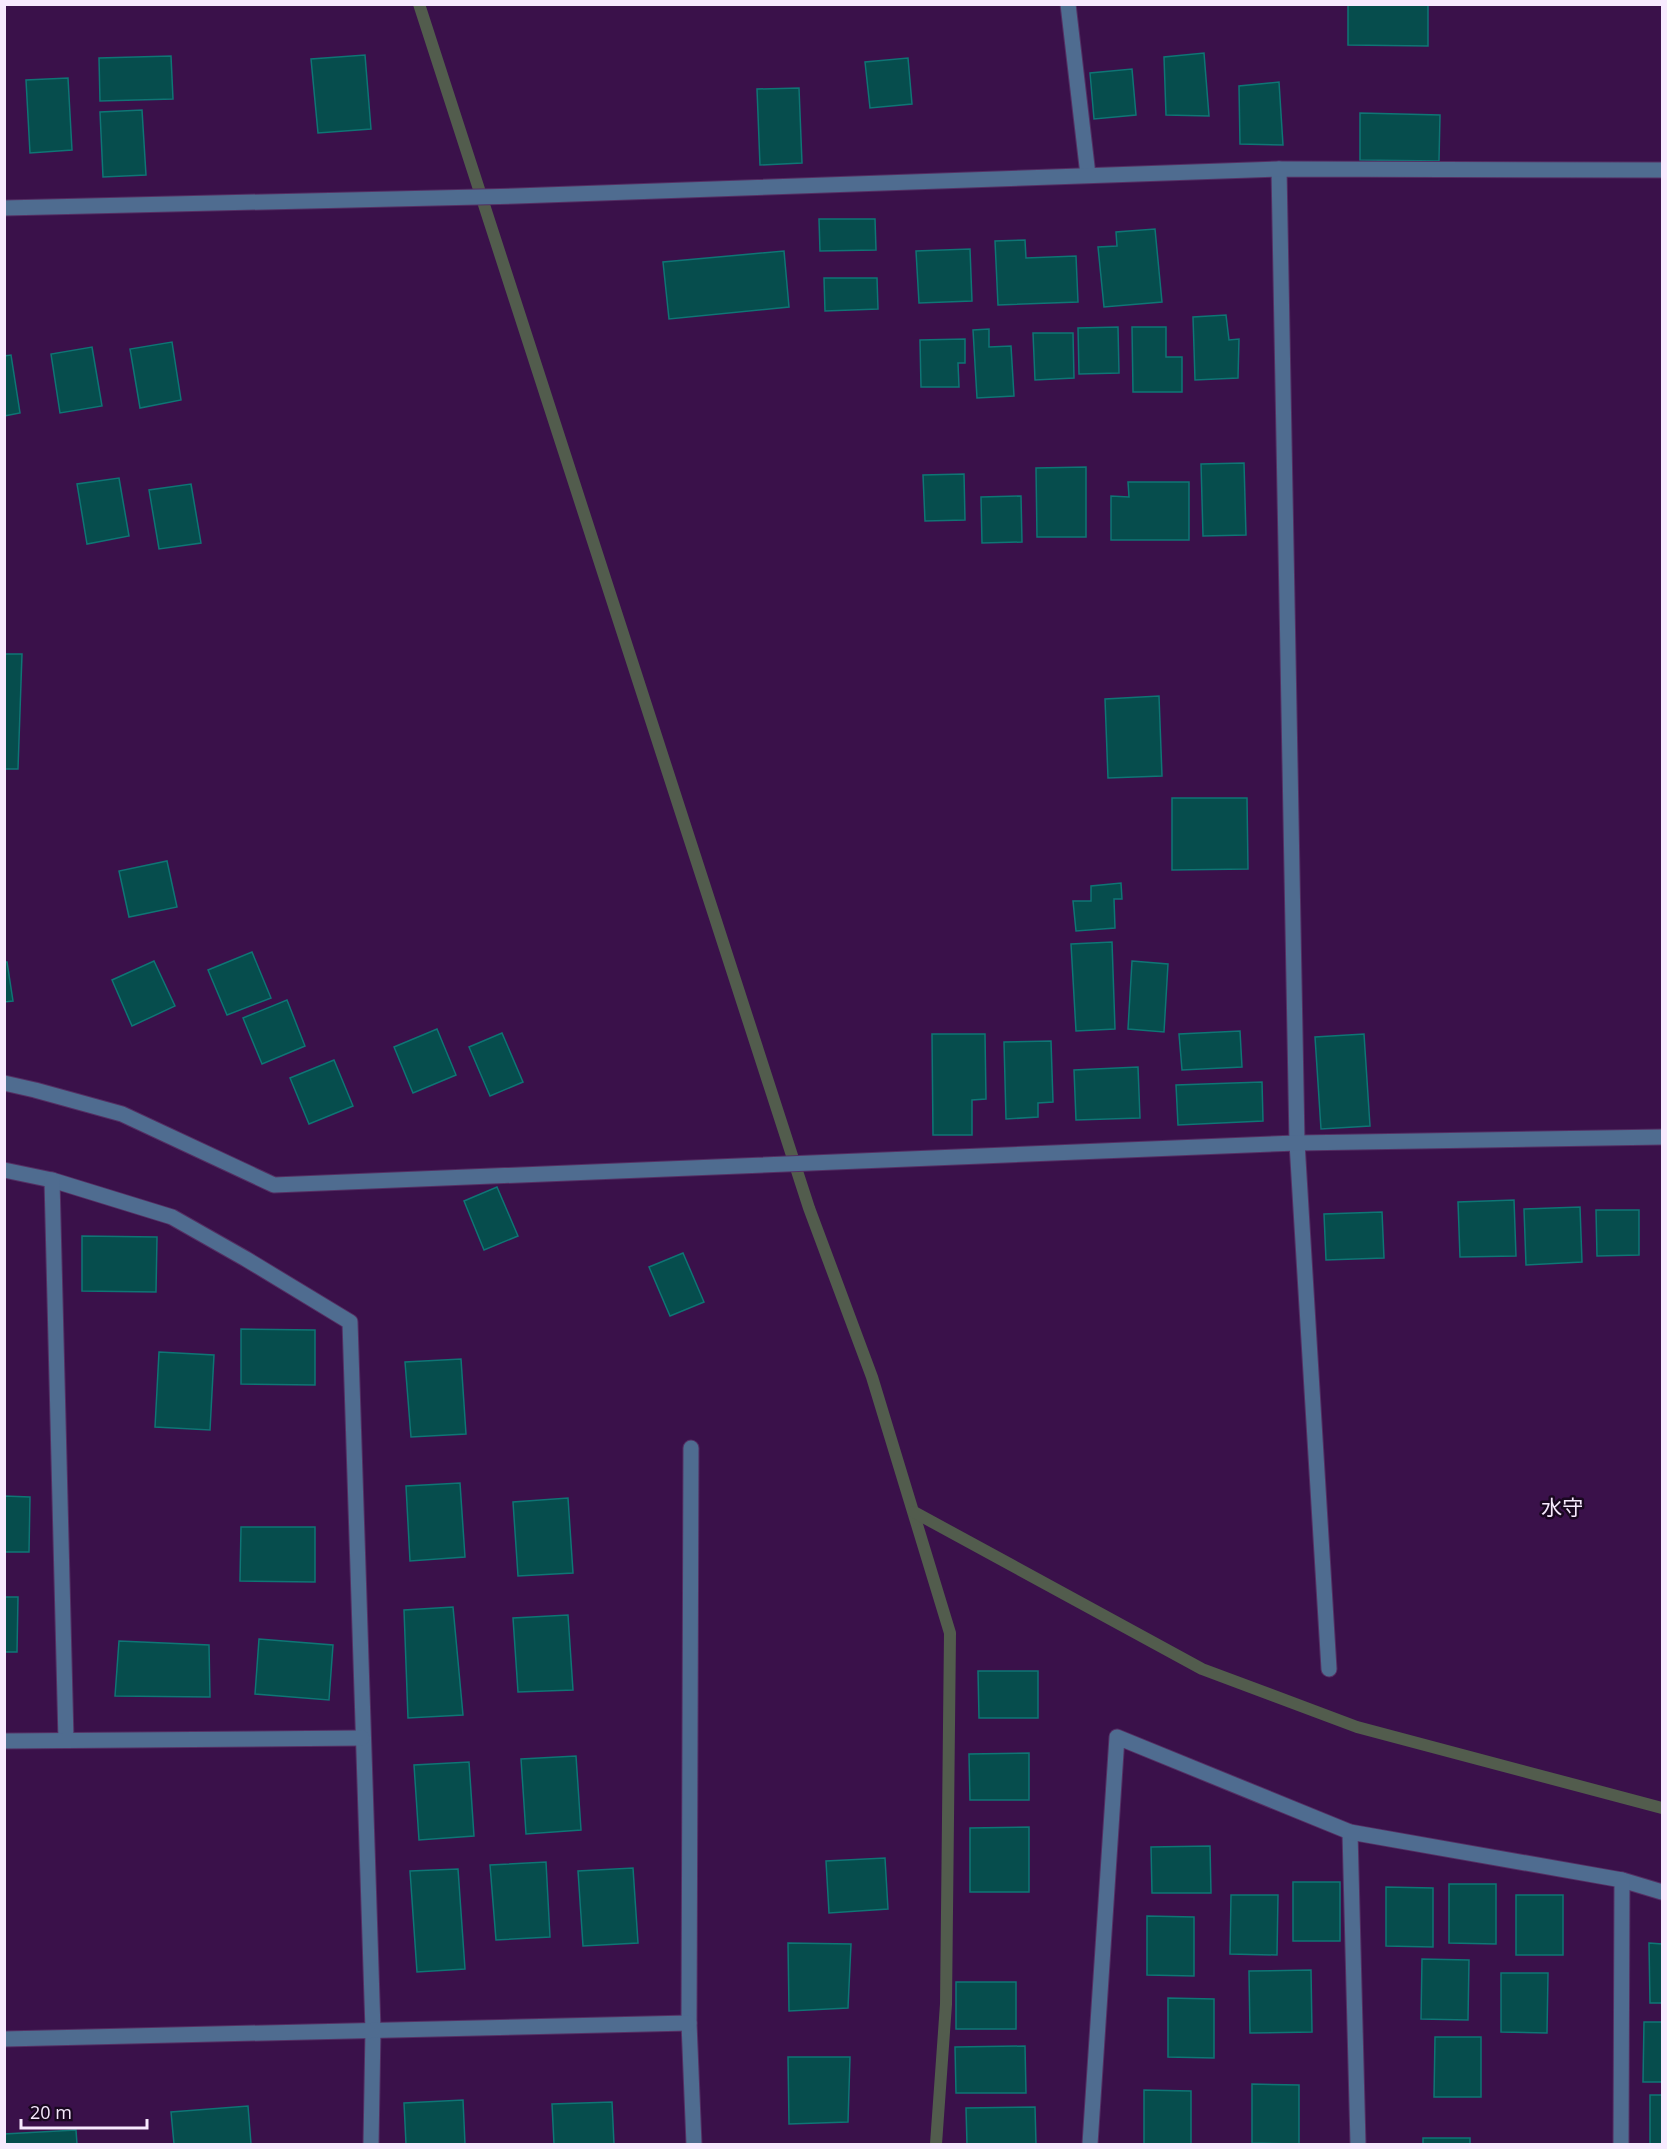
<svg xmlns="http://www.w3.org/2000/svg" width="1667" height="2149" viewBox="0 0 1667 2149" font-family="'Open Sans','Noto Sans JP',sans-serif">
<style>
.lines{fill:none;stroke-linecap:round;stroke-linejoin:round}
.stream{stroke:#525c4d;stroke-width:12}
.building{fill:#064d4d;stroke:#0f7575;stroke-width:1.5}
.minor-casing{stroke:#542f63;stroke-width:17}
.minor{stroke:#4f6c90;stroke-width:15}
.labels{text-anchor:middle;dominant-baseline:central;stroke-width:5;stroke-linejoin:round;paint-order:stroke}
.quarter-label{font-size:21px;fill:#f7eafe;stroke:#190820}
</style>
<rect width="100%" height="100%" fill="#3a114a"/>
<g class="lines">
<!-- stream -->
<g class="stream">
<polyline points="419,4 809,1208 872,1377 950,1633 946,2004 936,2144"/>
<polyline points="914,1512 1202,1669 1357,1727 1662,1808"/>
</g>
</g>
<!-- building -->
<g class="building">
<polygon points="1348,4 1428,4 1428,46 1348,45"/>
<polygon points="1204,53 1209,116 1166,115 1164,57"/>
<polygon points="365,55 371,129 318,133 311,59"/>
<polygon points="171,56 173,99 100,101 99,58"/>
<polygon points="908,58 912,104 870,108 865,62"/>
<polygon points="1132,69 1136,115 1094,119 1090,73"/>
<polygon points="68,78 72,150 30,153 26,80"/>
<polygon points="1279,82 1283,145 1240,144 1239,86"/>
<polygon points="799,88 802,163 760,165 757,89"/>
<polygon points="142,110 146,175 103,177 100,112"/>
<polygon points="1360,113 1440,115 1439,161 1360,160"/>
<polygon points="819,219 875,219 876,250 820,251"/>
<polygon points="1155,229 1162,302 1104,307 1098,247 1117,246 1116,232"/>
<polygon points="1025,240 1026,258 1076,256 1078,302 998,305 995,241"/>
<polygon points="970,249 972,301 919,303 916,251"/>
<polygon points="784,251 789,307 669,319 663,262"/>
<polygon points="824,278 877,278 878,309 825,311"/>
<polygon points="1226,315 1229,340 1239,339 1238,378 1195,380 1193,317"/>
<polygon points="1118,327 1119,373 1079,374 1078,328"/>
<polygon points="1132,327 1166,327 1166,357 1182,357 1182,392 1133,392"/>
<polygon points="989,329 989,347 1011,346 1014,396 977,398 973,330"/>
<polygon points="1033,333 1073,333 1074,378 1035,380"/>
<polygon points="965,339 965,363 958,363 959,387 921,387 920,340"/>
<polygon points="172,342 181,400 140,408 130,349"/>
<polygon points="92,347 102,406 60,413 51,354"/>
<polygon points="11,355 20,413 4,416 4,356"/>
<polygon points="1244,463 1246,535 1203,536 1201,464"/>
<polygon points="1086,467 1086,537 1037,537 1036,468"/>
<polygon points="964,474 965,520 925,521 923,475"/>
<polygon points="119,478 129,536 87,544 77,484"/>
<polygon points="1128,482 1189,482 1189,540 1111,540 1111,496 1129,497"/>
<polygon points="191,484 201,543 159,549 149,490"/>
<polygon points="1021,496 1022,542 982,543 981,497"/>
<polygon points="4,654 22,654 18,769 4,769"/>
<polygon points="1159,696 1162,776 1108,778 1105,699"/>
<polygon points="1172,798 1247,798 1248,869 1172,870"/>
<polygon points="167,861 177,907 129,917 119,871"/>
<polygon points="1121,883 1122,899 1114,899 1115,928 1076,931 1073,901 1091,901 1091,886"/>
<polygon points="1112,942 1115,1029 1076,1031 1071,944"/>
<polygon points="252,952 271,998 227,1015 208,970"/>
<polygon points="154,961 175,1006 132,1026 112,980"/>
<polygon points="1132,961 1168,964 1164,1032 1128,1029"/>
<polygon points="4,962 7,962 13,1001 4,1002"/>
<polygon points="287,1000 305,1046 262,1064 243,1018"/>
<polygon points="437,1029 456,1075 413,1093 394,1047"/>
<polygon points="1240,1031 1242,1067 1182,1070 1179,1034"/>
<polygon points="502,1033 523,1082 490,1096 469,1047"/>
<polygon points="932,1034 985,1034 986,1099 972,1100 972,1135 933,1135"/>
<polygon points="1364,1034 1370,1126 1321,1129 1315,1037"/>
<polygon points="1051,1041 1053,1102 1038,1103 1038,1117 1006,1119 1004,1042"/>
<polygon points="334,1060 353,1106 309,1124 290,1078"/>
<polygon points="1138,1067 1140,1118 1076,1120 1074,1070"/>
<polygon points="1262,1082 1263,1121 1178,1125 1176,1085"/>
<polygon points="497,1187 518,1236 484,1250 464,1201"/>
<polygon points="1514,1200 1516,1256 1460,1257 1458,1202"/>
<polygon points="1580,1207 1582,1262 1526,1265 1524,1209"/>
<polygon points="1596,1210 1639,1210 1639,1255 1597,1256"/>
<polygon points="1382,1212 1384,1258 1326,1260 1324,1214"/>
<polygon points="82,1236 157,1237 156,1292 82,1291"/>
<polygon points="683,1253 704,1302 670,1316 649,1267"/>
<polygon points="241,1329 315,1330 315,1385 241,1384"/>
<polygon points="159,1352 214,1355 210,1430 155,1427"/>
<polygon points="461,1359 466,1434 411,1437 405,1362"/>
<polygon points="460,1483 465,1557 410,1561 406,1486"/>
<polygon points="4,1496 30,1497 29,1552 4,1552"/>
<polygon points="568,1498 573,1573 518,1576 513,1502"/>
<polygon points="241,1527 315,1527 315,1582 240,1581"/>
<polygon points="4,1597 18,1597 17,1652 4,1652"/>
<polygon points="453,1607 463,1715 408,1718 404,1610"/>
<polygon points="568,1615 573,1690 518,1692 513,1618"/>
<polygon points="259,1639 333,1645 329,1700 255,1694"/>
<polygon points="119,1641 209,1645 210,1697 115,1696"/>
<polygon points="978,1671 1038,1671 1038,1718 979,1718"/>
<polygon points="1029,1753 1029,1800 970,1800 969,1754"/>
<polygon points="576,1756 581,1830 526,1834 521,1759"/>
<polygon points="469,1762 474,1836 419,1840 414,1765"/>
<polygon points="1029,1827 1029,1892 970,1892 970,1828"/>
<polygon points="1210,1846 1211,1893 1152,1893 1151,1847"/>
<polygon points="885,1858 888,1909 829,1913 826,1861"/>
<polygon points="546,1862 550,1937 496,1940 490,1865"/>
<polygon points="633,1868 638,1943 583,1946 578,1871"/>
<polygon points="458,1869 465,1969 417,1972 410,1871"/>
<rect x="1293" y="1882" width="47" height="59"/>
<polygon points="1449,1884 1496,1884 1496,1944 1449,1943"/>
<polygon points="1386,1887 1433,1888 1433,1947 1386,1946"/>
<polygon points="1231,1895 1278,1895 1277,1955 1230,1954"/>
<rect x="1516" y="1895" width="47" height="60"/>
<polygon points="1147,1916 1194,1917 1194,1976 1147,1975"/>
<polygon points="788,1943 851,1944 848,2008 789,2011"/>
<polygon points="1649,1943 1662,1944 1662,2003 1650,2003"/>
<polygon points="1422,1959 1469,1960 1468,2020 1421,2019"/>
<polygon points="1311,1970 1312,2032 1250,2033 1249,1971"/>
<polygon points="1501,1973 1548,1973 1547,2033 1501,2032"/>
<rect x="956" y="1982" width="60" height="47"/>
<polygon points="1168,1998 1214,1999 1214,2058 1168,2057"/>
<polygon points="1644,2022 1662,2022 1662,2082 1643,2082"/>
<polygon points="1435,2037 1481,2037 1481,2097 1434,2097"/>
<polygon points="1025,2046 1026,2093 956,2093 955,2047"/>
<polygon points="788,2057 850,2057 848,2122 789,2124"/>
<polygon points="1252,2084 1299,2085 1299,2144 1252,2143"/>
<polygon points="1144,2090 1191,2091 1191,2144 1144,2144"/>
<rect x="1650" y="2095" width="12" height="49"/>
<polygon points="463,2100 465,2144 406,2144 404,2103"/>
<polygon points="612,2102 614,2144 554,2144 552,2104"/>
<polygon points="248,2106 251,2144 174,2144 171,2112"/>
<polygon points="1035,2107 1036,2144 967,2144 966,2108"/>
<polygon points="76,2130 77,2144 4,2144 4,2134"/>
<rect x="1423" y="2138" width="47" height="6"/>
</g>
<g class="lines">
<!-- minor casing -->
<g class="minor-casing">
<g id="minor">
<polyline points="1068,4 1088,175"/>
<polyline points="1279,169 1297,1143 1329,1669"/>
<polyline points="4,208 516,196 1279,169 1662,170"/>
<polyline points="4,1083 35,1090 122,1114 274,1185 1297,1143 1662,1137"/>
<polyline points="4,1170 52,1180 172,1217 246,1259 350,1322 373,2030 371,2144"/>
<polyline points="52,1180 66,1740"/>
<polyline points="691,1448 689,2023 694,2144"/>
<polyline points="4,1741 362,1738"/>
<polyline points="1350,1832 1358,2144"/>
<polyline points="1622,1880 1662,1892"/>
<polyline points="4,2039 689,2023"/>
<polyline points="1090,2144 1117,1737 1350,1832 1622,1880 1621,2144"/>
</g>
</g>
<!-- minor -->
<use href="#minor" class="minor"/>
</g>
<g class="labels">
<!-- quarter labels -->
<g class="quarter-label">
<text x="1562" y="1507">水守</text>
</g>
</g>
<!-- border -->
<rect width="1667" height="2149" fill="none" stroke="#f7eafe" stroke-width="12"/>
<!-- scale -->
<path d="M21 2119v9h126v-9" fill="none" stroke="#f7eafe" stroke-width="3"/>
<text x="30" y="2119" font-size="18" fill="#f7eafe" stroke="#190820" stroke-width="4.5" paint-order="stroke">20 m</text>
</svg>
